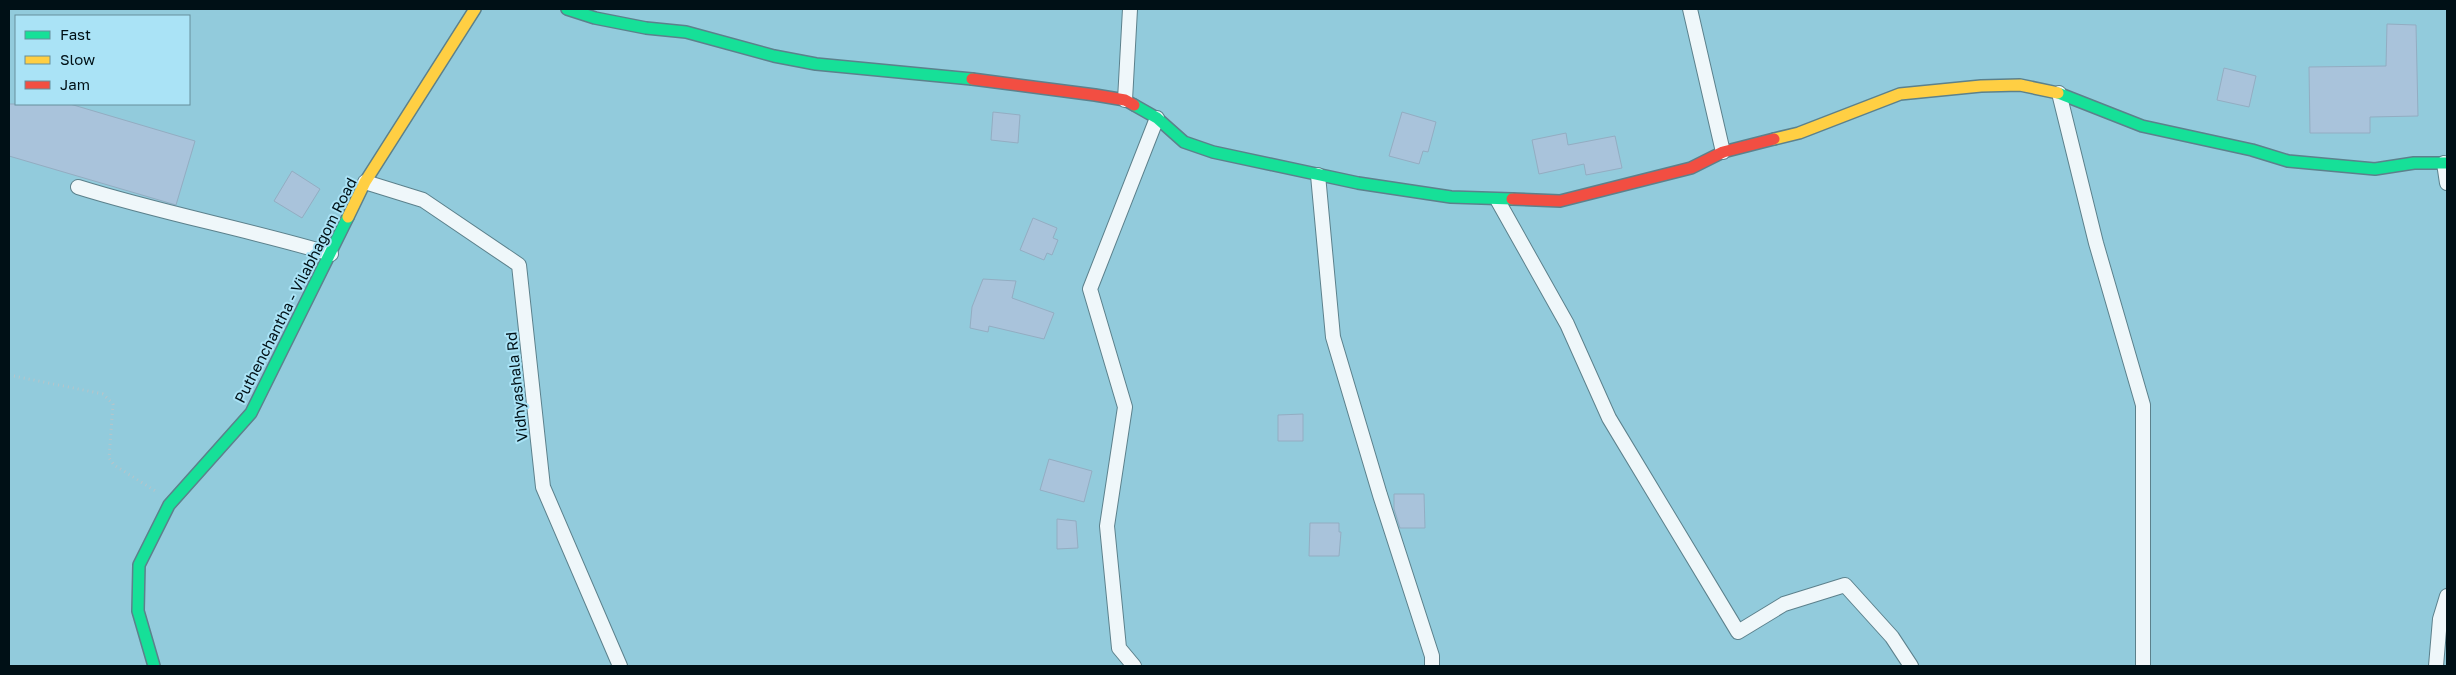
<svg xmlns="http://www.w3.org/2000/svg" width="2456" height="675" viewBox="0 0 2456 675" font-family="'Golos Text',sans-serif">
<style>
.building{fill:#a9c3db;stroke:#93adc2}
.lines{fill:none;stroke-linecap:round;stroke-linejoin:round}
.street-casing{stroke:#5c818c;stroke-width:16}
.fast-casing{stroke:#5c818c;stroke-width:14}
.slow-casing{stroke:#5c818c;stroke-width:14}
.jam-casing{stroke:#5c818c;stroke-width:14}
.path{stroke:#b6c5ca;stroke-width:3;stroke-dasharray:1 4;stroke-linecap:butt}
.street{stroke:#eff7fa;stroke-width:14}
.fast{stroke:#16e098;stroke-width:11}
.slow{stroke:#ffcf43;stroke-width:11}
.jam{stroke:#f24e42;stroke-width:11}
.labels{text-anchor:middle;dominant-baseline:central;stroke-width:4;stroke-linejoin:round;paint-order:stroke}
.street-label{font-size:15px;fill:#001016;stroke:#aae3f6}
</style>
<rect width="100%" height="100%" fill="#92cbdc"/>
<!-- building -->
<g class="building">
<polygon points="2387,24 2416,25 2418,116 2370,117 2370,133 2310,133 2309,67 2386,66"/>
<polygon points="2224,68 2256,76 2249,107 2217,100"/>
<polygon points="9,104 70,104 195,141 176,205 9,156"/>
<polygon points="993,112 1020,115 1018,143 991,140"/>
<polygon points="1402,112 1436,122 1428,152 1423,151 1419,164 1389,156"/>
<polygon points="1566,133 1568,145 1615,136 1622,168 1586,175 1584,164 1539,174 1532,140"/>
<polygon points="292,171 320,189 302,218 274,201"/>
<polygon points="1033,218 1057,228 1053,238 1058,240 1052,255 1047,253 1044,260 1020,250"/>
<polygon points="983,279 1016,281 1012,298 1054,313 1044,339 989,326 988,332 970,328 972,307"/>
<polygon points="1303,414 1303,441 1278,441 1278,415"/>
<polygon points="1049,459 1092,471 1084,502 1040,490"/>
<polygon points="1394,494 1424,494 1425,528 1400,528 1394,509"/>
<polygon points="1057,519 1076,521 1078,548 1057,549"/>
<polygon points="1310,523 1339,523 1339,532 1341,532 1339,556 1309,556"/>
</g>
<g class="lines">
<!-- street casing -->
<g class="street-casing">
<g id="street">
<polyline points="1690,9 1723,152"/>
<polyline points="2059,93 2096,243 2143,405 2143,666"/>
<polyline points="1125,100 1130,9"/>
<polyline points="2444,163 2447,183"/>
<polyline points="1318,175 1333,337 1380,495 1432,656 1432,666"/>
<polyline points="365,182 423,200 519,265 543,487 620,666"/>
<path d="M78 187C161 213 247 229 331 254"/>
<polyline points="1498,201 1567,324 1609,418 1738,632 1784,604 1845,585 1892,637 1911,666"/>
<polyline points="1134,666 1119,648 1107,526 1125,407 1090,289 1157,118"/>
<polyline points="2436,666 2440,619 2447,596"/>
</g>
</g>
<!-- fast casing -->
<g class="fast-casing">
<g id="fast">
<polyline points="567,9 595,18 646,28 686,32 774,56 816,64 972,79"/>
<polyline points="2058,93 2142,126 2252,150 2288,161 2375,169 2414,163 2447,163"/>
<polyline points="1134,105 1157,118 1184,142 1213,152 1358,183 1451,197 1512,199"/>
<polyline points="154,666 138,611 139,565 169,505 251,413 348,217"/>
</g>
</g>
<!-- slow casing -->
<g class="slow-casing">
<g id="slow">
<polyline points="1774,139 1799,133 1900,94 1981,86 2020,85 2058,93"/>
<polyline points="348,217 365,182 475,9"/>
</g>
</g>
<!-- jam casing -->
<g class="jam-casing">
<g id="jam">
<polyline points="972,79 1095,95 1125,100 1134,105"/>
<polyline points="1512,199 1560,201 1691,168 1723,152 1774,139"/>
</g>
</g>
<!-- path -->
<polyline class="path" points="9,375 103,394 113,404 109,458 114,465 157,492"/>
<!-- street -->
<use href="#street" class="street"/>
<!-- fast -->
<use href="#fast" class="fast"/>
<!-- slow -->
<use href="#slow" class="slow"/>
<!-- jam -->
<use href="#jam" class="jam"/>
</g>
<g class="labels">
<!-- street labels -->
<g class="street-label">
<text transform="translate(295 290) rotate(-63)">Puthenchantha - Vilabhagom Road</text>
<text transform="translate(516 387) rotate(-96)">Vidhyashala Rd</text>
</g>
</g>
<!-- border -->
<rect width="2456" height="675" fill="none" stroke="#001016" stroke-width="20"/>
<!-- legend -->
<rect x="15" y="15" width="175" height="90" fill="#aae3f6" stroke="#668f9c"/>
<rect x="25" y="31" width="25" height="8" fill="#16e098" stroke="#668f9c"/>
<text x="60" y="40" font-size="15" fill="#001016">Fast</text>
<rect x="25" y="56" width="25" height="8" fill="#ffcf43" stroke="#668f9c"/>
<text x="60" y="65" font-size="15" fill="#001016">Slow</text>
<rect x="25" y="81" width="25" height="8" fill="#f24e42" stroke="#668f9c"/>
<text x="60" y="90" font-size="15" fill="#001016">Jam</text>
</svg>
